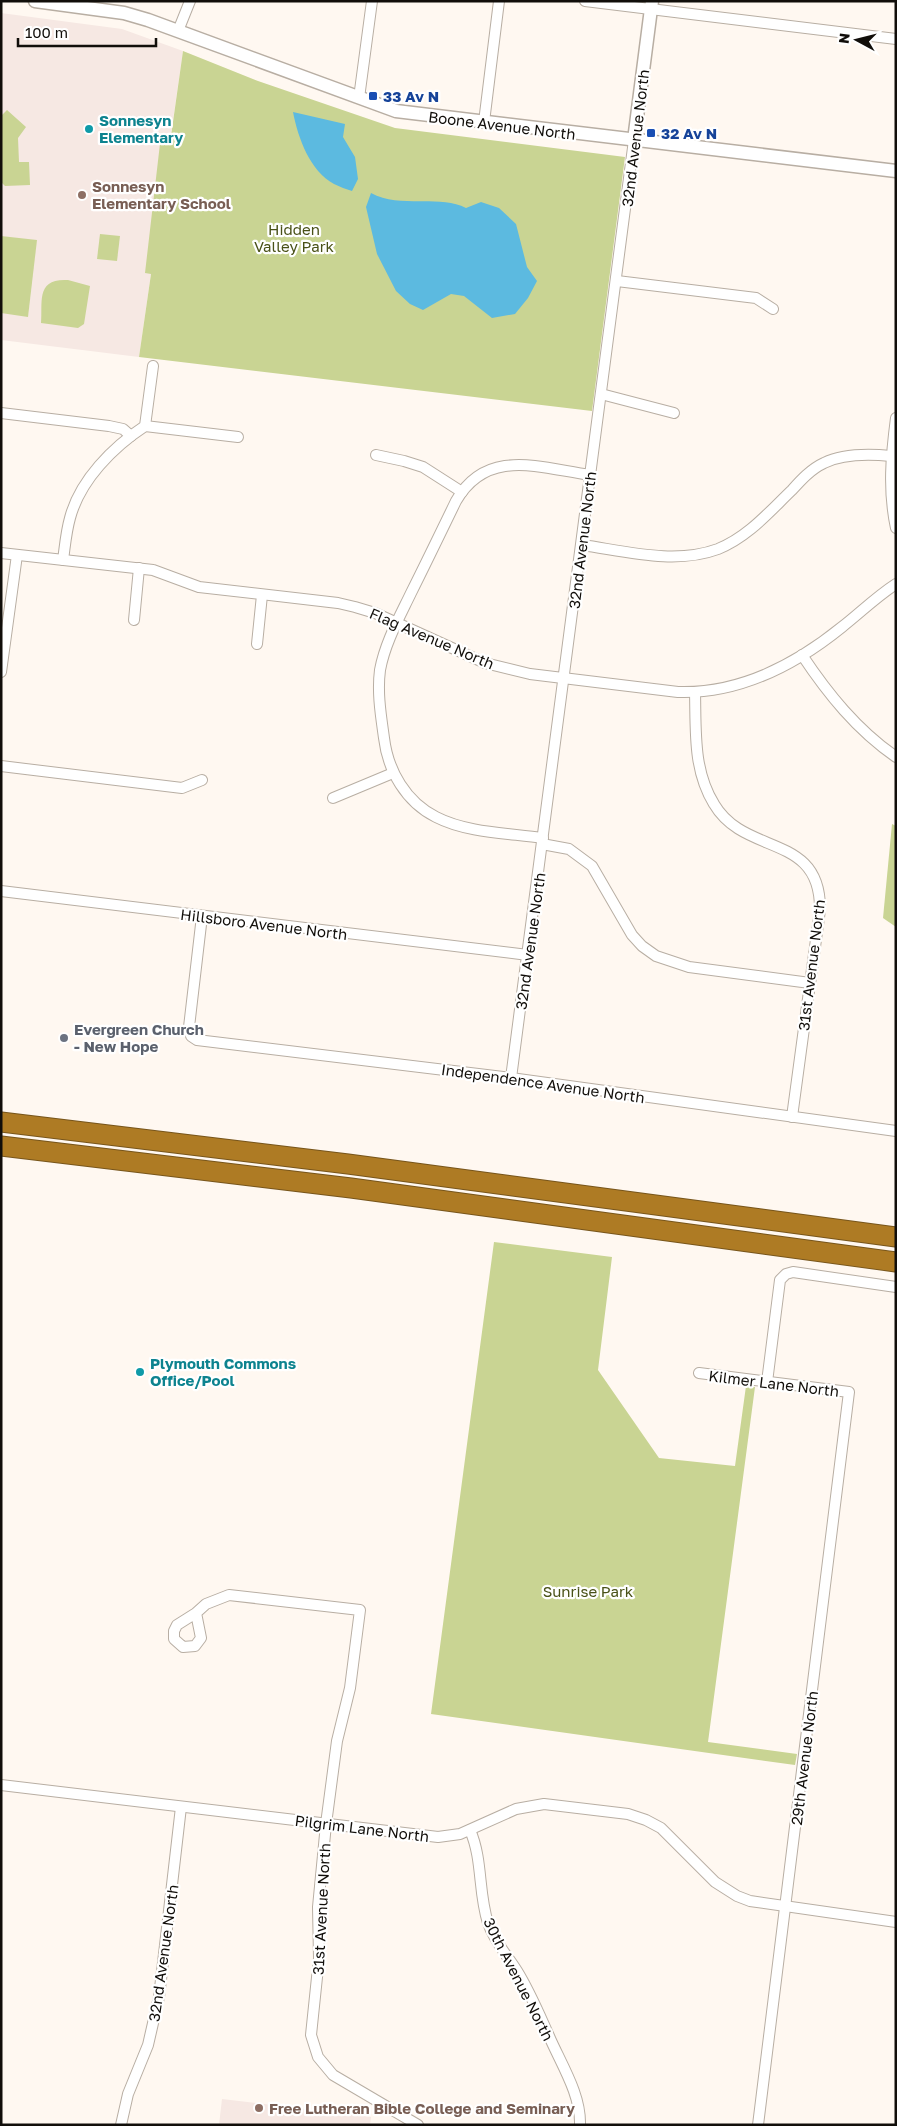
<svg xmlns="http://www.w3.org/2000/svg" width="897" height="2126" viewBox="0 0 897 2126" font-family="'Golos Text',sans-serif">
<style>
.education{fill:#f6e8e3}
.green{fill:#c9d493}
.water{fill:#5cbae0}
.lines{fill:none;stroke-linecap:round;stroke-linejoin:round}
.minor-casing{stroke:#b8aea3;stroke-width:12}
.tertiary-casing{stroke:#b8aea3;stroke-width:15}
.motorway-casing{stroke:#77551b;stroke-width:21}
.minor{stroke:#fff;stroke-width:10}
.tertiary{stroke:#fff;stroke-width:12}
.motorway{stroke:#ae7b24;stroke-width:19}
.transit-dot{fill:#1a4fb4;stroke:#fff;stroke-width:2}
.culture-dot{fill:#0f9aa8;stroke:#fff;stroke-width:2}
.education-dot{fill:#8d6e63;stroke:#fff;stroke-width:2}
.worship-dot{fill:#6b7280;stroke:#fff;stroke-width:2}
.labels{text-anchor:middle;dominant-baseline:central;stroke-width:4.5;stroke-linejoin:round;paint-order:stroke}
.transit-label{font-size:15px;font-weight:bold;fill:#164399;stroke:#fff;text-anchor:start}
.culture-label{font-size:15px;font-weight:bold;fill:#0d838f;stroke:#fff;text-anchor:start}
.street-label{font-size:15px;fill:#110e0a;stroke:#fff}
.education-label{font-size:15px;font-weight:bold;fill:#785e54;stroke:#fff;text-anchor:start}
.park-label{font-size:15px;fill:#495117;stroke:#fff}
.worship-label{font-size:15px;font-weight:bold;fill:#5b616d;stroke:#fff;text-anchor:start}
</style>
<rect width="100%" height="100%" fill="#fff8f1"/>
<!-- education -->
<g class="education">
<polygon points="1,13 122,29 183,51 139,357 1,340"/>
<polygon points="222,2099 371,2117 370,2125 219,2125"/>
</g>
<!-- green -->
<g class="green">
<polygon points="183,51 258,81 395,128 625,157 592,411 139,357 151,274 145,273 161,135 171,136"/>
<polygon points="7,110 26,127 18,138 19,162 29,162 30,185 5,186 1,182 1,116"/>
<polygon points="100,234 120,236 117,261 97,259"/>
<polygon points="1,236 37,240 28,317 1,313"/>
<path d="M68 280 90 286 84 324 78 328 41 323C43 303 35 278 68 280Z"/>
<polygon points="892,824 896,826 896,927 883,918"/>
<polygon points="494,1242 612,1257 598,1370 659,1458 735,1466 746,1386 755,1387 708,1742 797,1754 795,1765 431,1714"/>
</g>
<!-- water -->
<g class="water">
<path d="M293 112 345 124 343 137 355 157 358 179 352 191C346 189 340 187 334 184 310 171 298 138 293 112Z"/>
<path d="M371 193C401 209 439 194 466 208L481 202 499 208 516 224 527 267 537 281 528 298 515 314 492 318 464 296 451 294 423 310 410 304 396 291 377 254 366 207Z"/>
</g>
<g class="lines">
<!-- minor casing -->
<g class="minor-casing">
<g id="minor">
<polyline points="585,1 896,39"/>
<polyline points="178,31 190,1"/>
<polyline points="359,98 372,1"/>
<polyline points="484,122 499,1"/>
<polyline points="617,281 756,298 773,309"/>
<polyline points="601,394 674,413"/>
<polyline points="1,413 109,426 123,429 131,436"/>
<path d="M896 418C891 456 888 491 896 528"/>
<polyline points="145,426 238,437"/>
<polyline points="376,455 404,461 423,467 462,492"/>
<path d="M582 545C625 551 675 565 718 549 748 537 769 512 792 490 801 480 811 469 824 463 844 453 870 454 891 456"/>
<path d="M1 553 153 570 199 587 338 603 355 607 375 613 485 663 530 674 678 692C739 694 795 665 842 627 860 613 876 597 896 584"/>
<path d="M63 560C65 546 66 532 70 518 80 480 113 447 145 426L153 366"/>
<polyline points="134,620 139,568"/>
<polyline points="257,644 262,595"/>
<path d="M802 655C828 694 857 730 896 757"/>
<polyline points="1,672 17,555"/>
<path d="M695 692C696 731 693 770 714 804 745 857 821 832 820 910L792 1117"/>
<polyline points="1,766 182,788 202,780"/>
<polyline points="333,798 393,773"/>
<path d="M543 838C508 833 467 833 436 817 406 802 388 771 384 738 381 716 377 693 380 670 385 643 399 618 411 593 426 563 441 532 456 501 487 447 540 468 590 475"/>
<polyline points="542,844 569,849 592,866 632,935 642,946 656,956 689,967 810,983"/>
<polyline points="1,891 528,955"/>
<polyline points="202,916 189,1027 191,1036 197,1040 511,1078 896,1131"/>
<polyline points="511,1078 634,140"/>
<polyline points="699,1373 849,1392 758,2125"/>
<polyline points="767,1382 780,1280 786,1274 793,1272 896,1287"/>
<polyline points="196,1613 201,1638 195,1646 183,1647 174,1639 174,1631 177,1625 196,1613 206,1604 229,1595 360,1610 350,1688 337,1741 326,1824 318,1907 319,1958 311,2035 318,2057 333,2075 418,2125"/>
<polyline points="1,1785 438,1837 460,1834 516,1809 544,1804 628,1814 646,1820 661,1828 715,1882 737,1896 750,1901 896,1922"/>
<path d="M470 1830C483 1860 478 1892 488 1923 494 1941 507 1955 517 1971 530 1992 539 2014 549 2036 561 2064 581 2094 580 2125"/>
<polyline points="121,2125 128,2094 148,2045 159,1997 181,1807"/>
</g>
</g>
<!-- tertiary casing -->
<g class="tertiary-casing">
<g id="tertiary">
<polyline points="35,1 124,13 148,20 396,111 896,171"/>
<polyline points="634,140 652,1"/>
</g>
</g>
<!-- motorway casing -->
<g class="motorway-casing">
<g id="motorway">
<polyline points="1,1122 348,1164 896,1237"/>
<polyline points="1,1146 351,1188 896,1262"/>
</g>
</g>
<!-- minor -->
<use href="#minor" class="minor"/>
<!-- tertiary -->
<use href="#tertiary" class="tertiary"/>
<!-- motorway -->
<use href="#motorway" class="motorway"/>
</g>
<!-- markers -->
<g class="transit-dot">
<rect x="368" y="91" width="10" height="10" rx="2.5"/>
<rect x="646" y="128" width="10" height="10" rx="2.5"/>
</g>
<g class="culture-dot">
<circle cx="89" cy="129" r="5"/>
<circle cx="140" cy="1372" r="5"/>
</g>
<g class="education-dot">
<circle cx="82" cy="195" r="5"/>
<circle cx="259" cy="2108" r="5"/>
</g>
<circle class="worship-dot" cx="64" cy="1038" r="5"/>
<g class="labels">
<!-- transit labels -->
<g class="transit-label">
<text x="383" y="96">33 Av N</text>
<text x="661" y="133">32 Av N</text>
</g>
<!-- culture labels -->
<g class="culture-label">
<text x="99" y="120">Sonnesyn<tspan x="99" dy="17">Elementary</tspan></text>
<text x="150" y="1363">Plymouth Commons<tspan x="150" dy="17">Office/Pool</tspan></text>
</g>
<!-- street labels -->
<g class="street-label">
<text transform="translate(502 125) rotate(7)">Boone Avenue North</text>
<text transform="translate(635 138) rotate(-83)">32nd Avenue North</text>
<text transform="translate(582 540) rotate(-83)">32nd Avenue North</text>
<text transform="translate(432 638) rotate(23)">Flag Avenue North</text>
<text transform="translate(264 924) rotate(7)">Hillsboro Avenue North</text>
<text transform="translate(530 941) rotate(-82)">32nd Avenue North</text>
<text transform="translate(811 965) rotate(-83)">31st Avenue North</text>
<text transform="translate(543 1083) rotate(8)">Independence Avenue North</text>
<text transform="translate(774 1383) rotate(7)">Kilmer Lane North</text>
<text transform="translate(804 1758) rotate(-83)">29th Avenue North</text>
<text transform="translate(362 1828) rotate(7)">Pilgrim Lane North</text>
<text transform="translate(321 1909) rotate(-87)">31st Avenue North</text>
<text transform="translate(163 1953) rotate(-82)">32nd Avenue North</text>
<text transform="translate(519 1979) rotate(63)">30th Avenue North</text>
</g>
<!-- education labels -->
<g class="education-label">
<text x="92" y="186">Sonnesyn<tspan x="92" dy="17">Elementary School</tspan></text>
<text x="269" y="2108">Free Lutheran Bible College and Seminary</text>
</g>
<!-- park labels -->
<g class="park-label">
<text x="294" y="229">Hidden<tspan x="294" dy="17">Valley Park</tspan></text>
<text x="588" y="1591">Sunrise Park</text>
</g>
<!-- worship labels -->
<g class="worship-label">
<text x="74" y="1029">Evergreen Church<tspan x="74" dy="17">- New Hope</tspan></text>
</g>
</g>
<!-- border -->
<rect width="897" height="2126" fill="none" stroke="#110e0a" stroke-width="5"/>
<!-- north arrow -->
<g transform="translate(857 40) rotate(277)" stroke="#ffffff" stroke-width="4" paint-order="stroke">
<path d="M0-4L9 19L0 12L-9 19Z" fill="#110e0a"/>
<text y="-8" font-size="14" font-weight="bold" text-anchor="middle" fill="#110e0a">N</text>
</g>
<!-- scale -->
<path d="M18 38v8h138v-8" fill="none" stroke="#110e0a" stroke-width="2.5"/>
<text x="25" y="38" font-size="15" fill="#110e0a" stroke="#ffffff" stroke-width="4" paint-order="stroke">100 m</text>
</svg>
